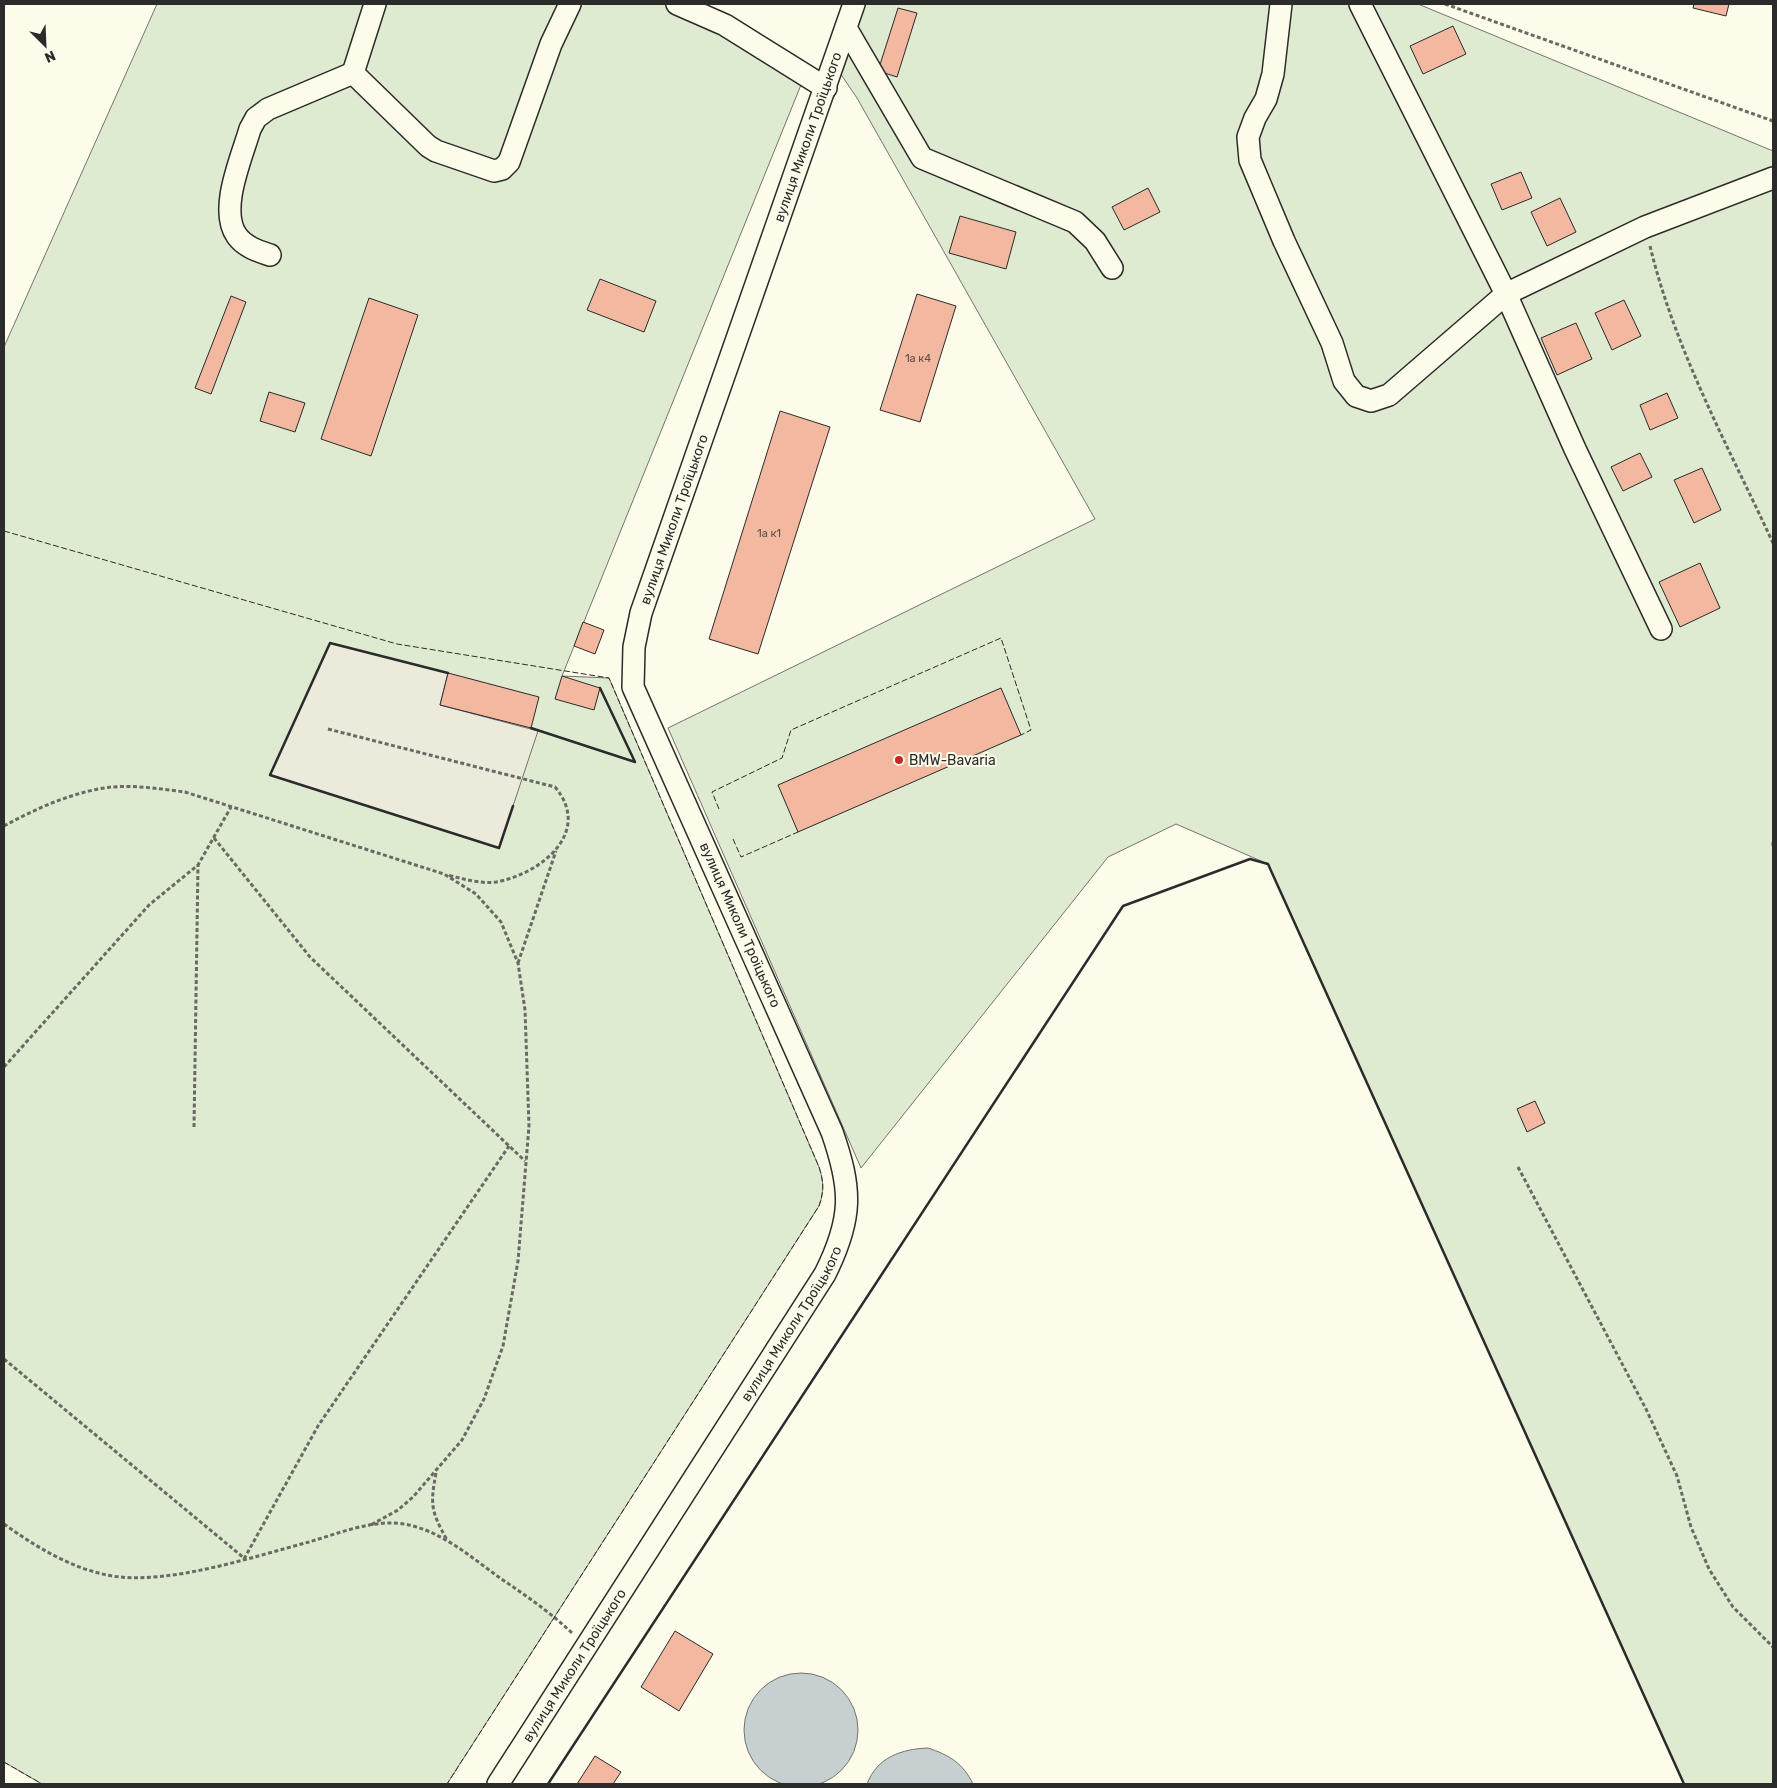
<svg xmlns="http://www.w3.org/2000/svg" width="1777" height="1788" viewBox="0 0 1777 1788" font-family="Rubik,sans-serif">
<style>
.green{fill:#deebd1;stroke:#74746e}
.parking{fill:#eceadb;stroke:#74746e}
.water{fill:#c7d0d0;stroke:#74746e}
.building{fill:#f2b8a0;stroke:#2b2b2b}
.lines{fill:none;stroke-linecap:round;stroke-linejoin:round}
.minor-casing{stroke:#2b2b2b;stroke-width:24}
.path{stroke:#6a6964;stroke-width:3;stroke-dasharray:4 2.5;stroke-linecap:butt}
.minor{stroke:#fdfbea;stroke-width:21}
.fence{stroke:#2b2b2b;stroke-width:1;stroke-dasharray:6 2.5;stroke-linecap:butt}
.wall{stroke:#2b2b2b;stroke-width:2.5}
.poi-dot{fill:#c62828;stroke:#fdfbea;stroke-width:2}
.labels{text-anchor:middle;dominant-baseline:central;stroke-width:4;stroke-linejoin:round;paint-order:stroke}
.number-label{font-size:11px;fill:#5d4e48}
.street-label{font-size:14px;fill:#2b2b2b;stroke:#fdfbea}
.poi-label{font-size:14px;fill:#2b2b2b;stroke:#fdfbea;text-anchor:start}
</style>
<rect width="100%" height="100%" fill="#fdfbea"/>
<!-- green -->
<g class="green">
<path d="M157 4H671L807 70 562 676 609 678 819 1167C824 1182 824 1192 819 1206L447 1784H42L4 1762V347Z"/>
<polygon points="859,4 1418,4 1773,151 1773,1784 1684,1784 1268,864 1176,824 1108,857 861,1168 668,728 1095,519 857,98 838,70"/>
</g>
<!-- parking -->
<polygon class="parking" points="330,643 448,673 440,705 538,731 499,848 270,775"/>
<!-- water -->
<g class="water">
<circle cx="801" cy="1730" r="57"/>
<path d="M928 1748C949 1755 963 1763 973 1784H867C877 1757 902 1749 928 1748Z"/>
</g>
<!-- building -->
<g class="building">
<polygon points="1694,4 1729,4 1726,16 1693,8"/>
<polygon points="898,8 917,13 897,77 878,71"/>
<polygon points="1453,26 1466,54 1423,74 1410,46"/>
<polygon points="1521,172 1532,198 1502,210 1491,184"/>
<polygon points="1148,188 1160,212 1124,230 1112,207"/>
<polygon points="1560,198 1576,232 1547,246 1531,212"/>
<polygon points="960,216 1016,232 1006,269 949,253"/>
<polygon points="600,279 656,301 644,332 587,310"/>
<polygon points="917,294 956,306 920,422 880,410"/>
<polygon points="231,296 246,302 211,394 195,388"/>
<polygon points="369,298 418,315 371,456 321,439"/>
<polygon points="1624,300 1641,336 1612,350 1595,313"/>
<polygon points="1576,323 1592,359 1557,375 1541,338"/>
<polygon points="269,392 305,403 295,432 260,421"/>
<polygon points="1667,393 1678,418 1650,430 1640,405"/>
<polygon points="780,411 830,427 758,654 709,639"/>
<polygon points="1640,453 1652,477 1623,491 1611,467"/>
<polygon points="1702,468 1721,510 1694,523 1674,480"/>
<polygon points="1700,563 1720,608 1680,627 1659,582"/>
<polygon points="583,622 604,630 595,654 574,646"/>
<polygon points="448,673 539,697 531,728 440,705"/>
<polygon points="562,676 600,688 594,710 555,699"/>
<polygon points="1001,688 1021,735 798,832 778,785"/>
<polygon points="1535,1101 1545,1123 1527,1132 1517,1109"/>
<polygon points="675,1631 713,1654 679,1711 641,1687"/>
<polygon points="595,1756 621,1772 613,1784 577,1784"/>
</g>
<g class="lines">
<!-- minor casing -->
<g class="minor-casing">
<g id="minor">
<polyline points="375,4 353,73 428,146 436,151 494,171 502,169 509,162 551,44 570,4"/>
<polyline points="677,4 725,25 826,88"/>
<polyline points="1281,4 1273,74 1266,99 1255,118 1248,137 1250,160 1284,241 1332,343 1344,381 1356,396 1371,401 1389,395 1506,294 1645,227 1773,178"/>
<polyline points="1360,4 1506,294 1575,449 1661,629"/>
<polyline points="846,28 922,158 1075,222 1095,241 1112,268"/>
<path d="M270 255C258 251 245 247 237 236 218 210 242 157 250 129L256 118 268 109 353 73"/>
<path id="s1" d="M498 1784 825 1274C853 1218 852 1189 832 1132L633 687 634 647 641 613 854 4"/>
</g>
</g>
<!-- path -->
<g class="path">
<polyline points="1445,4 1773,121"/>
<path d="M1650 246C1675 350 1728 446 1773 543"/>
<path d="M328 729 555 787C593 832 541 874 496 882 479 884 464 879 447 875"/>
<path d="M4 826C37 808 75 791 112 787 136 785 162 789 185 792L444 874 476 894 501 922 518 963 525 1010 529 1126 518 1261 503 1346 484 1399 462 1440 413 1497 398 1510 369 1526"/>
<polyline points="214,838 310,957 525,1161"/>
<polyline points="1773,842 1773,848"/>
<polyline points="518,963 556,851"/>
<polyline points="4,1067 149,905 198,865 231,807"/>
<polyline points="194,1127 198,865"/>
<polyline points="1518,1167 1646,1409 1677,1476 1691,1527 1709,1569 1733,1607 1773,1647"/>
<polyline points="4,1359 244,1558"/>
<path d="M436 1473C430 1505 431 1511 447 1540"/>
<path d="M4 1524C36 1547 72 1569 112 1576 170 1585 252 1557 309 1542 336 1534 366 1522 394 1523 435 1525 468 1555 500 1578 525 1595 550 1612 572 1633"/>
<polyline points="244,1559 318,1426 509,1146"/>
</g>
<!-- minor -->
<use href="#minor" class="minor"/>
<!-- fence -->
<g class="fence">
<path d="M4 531 397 644 609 678 819 1167C824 1182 824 1192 819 1206L447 1784"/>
<polyline points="719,809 712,792 782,758 791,730 1001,638 1031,730 1021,735"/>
<polyline points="733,839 741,857 798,832"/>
<polyline points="4,1762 42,1784"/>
</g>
<!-- wall -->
<g class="wall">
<polyline points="448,673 330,643 270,775 499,848 513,806"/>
<polyline points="531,728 635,762 600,688"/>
<polyline points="548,1784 1123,906 1250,859 1268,864 1684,1784"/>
</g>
</g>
<!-- markers -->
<circle class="poi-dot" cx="899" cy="760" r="5"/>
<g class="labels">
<!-- number labels -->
<g class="number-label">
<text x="918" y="358">1а к4</text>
<text x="769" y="533">1а к1</text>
</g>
<!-- street labels -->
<g class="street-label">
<text stroke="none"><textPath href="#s1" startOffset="1820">вулиця Миколи Троїцького</textPath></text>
<text stroke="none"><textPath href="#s1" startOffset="1415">вулиця Миколи Троїцького</textPath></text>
<text transform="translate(740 925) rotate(66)">вулиця Миколи Троїцького</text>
<text stroke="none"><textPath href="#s1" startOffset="546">вулиця Миколи Троїцького</textPath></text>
<text stroke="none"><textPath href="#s1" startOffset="141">вулиця Миколи Троїцького</textPath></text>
</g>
<!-- poi labels -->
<g class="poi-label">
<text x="909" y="760">BMW-Bavaria</text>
</g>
</g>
<!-- border -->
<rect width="1777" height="1788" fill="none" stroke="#2b2b2b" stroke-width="10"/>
<!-- north arrow -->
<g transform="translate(45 45) rotate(156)" stroke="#fdfbea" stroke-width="4" paint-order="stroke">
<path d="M0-4L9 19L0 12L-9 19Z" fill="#2b2b2b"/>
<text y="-8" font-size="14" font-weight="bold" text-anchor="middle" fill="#2b2b2b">N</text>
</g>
</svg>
